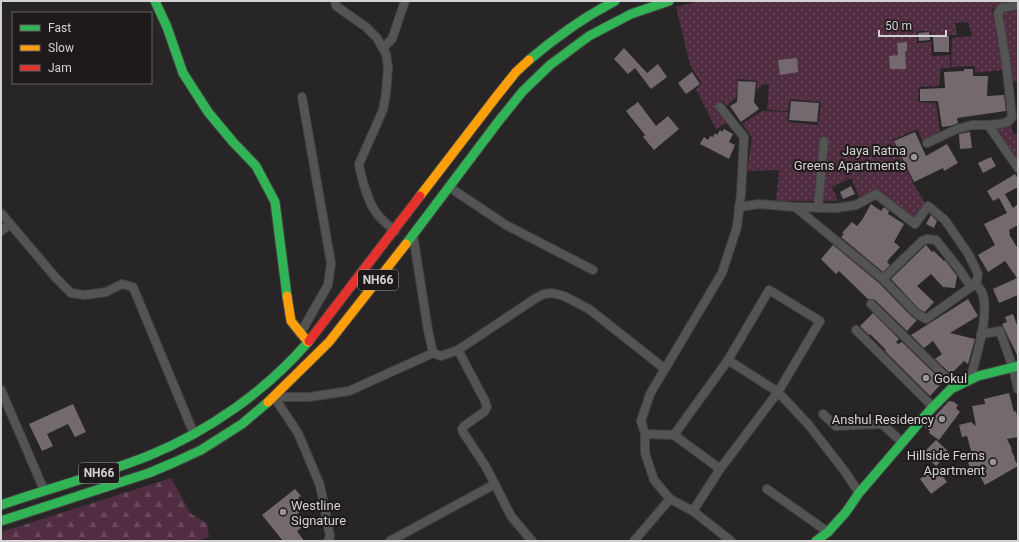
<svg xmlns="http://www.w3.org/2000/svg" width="1019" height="542" viewBox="0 0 1019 542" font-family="Roboto,sans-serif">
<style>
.grass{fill:url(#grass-dots)}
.forest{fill:url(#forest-firs)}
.building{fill:#74696f}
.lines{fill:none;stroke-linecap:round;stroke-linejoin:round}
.street-casing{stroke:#434142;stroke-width:10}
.fast-casing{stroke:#434142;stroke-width:11}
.slow-casing{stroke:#434142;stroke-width:11}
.jam-casing{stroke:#434142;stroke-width:11}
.street{stroke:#555454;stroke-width:8}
.fast{stroke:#30b455;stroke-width:9}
.slow{stroke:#ff9f0a;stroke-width:9}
.jam{stroke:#e5322d;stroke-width:9}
.poi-dot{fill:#979596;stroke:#1e1a1c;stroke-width:1.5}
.labels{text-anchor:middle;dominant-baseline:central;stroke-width:4;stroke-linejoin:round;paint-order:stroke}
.shield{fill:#1e1a1c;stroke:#9d9a9b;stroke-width:1}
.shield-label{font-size:12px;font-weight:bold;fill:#d4d1d2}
.poi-label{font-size:13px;fill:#d4d1d2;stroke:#1e1a1c;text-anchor:end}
</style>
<defs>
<pattern id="grass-dots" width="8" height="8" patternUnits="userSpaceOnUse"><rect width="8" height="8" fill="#512d42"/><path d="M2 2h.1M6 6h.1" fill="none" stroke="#694a5c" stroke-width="1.8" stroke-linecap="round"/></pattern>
<pattern id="forest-firs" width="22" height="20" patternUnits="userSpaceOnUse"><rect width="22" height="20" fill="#512d42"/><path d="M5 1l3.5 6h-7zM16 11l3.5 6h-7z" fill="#694a5c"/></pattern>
</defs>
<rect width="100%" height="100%" fill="#272526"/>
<!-- grass -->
<g class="grass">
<polygon points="699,1 1018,1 1018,3 992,9 1003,70 975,73 975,66 951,67 952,38 972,36 968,22 955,23 957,35 931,36 930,31 917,31 917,43 931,42 932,56 950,55 950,68 941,68 939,86 919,87 918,102 936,103 940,134 923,142 917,129 893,140 914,185 926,204 914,221 876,191 860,198 851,178 832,187 838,201 776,201 779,170 747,171 752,137 742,124 762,111 788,112 788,122 818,125 821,102 790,99 788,111 767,110 769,85 763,84 757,90 757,81 738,79 736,98 726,106 723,101 716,106 727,123 716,129 696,89 702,84 690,65 676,7"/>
<polygon points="1018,7 1018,81 1010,82 1001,9"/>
<polygon points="1010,123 1014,135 1018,133 1018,164 993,128"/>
</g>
<!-- forest -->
<polygon class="forest" points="171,478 191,514 207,523 209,537 197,541 1,541 1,532"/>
<!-- building -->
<g class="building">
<polygon points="929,32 930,40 919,41 918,33"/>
<polygon points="949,36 949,52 934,52 933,37"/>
<polygon points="907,42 907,51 905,51 906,69 890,69 889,56 898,55 897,43"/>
<polygon points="624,48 647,73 658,64 667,77 651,89 635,68 628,74 614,59"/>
<polygon points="797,58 798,72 780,75 778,60"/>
<polygon points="964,69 973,69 973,76 988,76 987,96 1004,95 1006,111 957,118 958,123 950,126 942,127 938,101 920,101 920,89 945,88 944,72 964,71"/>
<polygon points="692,72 700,84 686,94 678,83"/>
<polygon points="738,81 756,82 754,102 759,109 741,122 730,106 737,102"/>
<polygon points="791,101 819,103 817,122 789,120"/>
<polygon points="638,102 656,126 668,116 679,129 654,150 643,137 645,135 626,111"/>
<polygon points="724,129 733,134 729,142 735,145 729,159 700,144 704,137 708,140 710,136 713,137 715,133 717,135 720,130 722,132"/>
<polygon points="915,132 926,156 947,144 958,163 944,171 943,168 914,182 894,141"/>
<polygon points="970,132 972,148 960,149 959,134"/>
<polygon points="991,157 996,166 983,173 978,163"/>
<polygon points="1015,174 1018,179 1018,187 1005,194 1013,208 1018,204 1018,225 1009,230 1010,234 1009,234 1018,249 1018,295 999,303 993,289 1017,278 1005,261 988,272 978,255 995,245 984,224 1007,213 999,198 993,201 987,191"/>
<polygon points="851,186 855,194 843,199 840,192"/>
<polygon points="871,204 881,211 884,207 889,211 888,214 904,224 894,242 900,247 889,259 887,262 890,265 883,272 841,237 844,234 842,233 852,222 857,226 862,220"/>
<polygon points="931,215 937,221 934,228 926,224"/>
<polygon points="833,245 879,283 912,317 917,320 907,331 875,300 872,299 868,299 839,271 836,274 821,259"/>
<polygon points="926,245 932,252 934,251 944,261 945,260 957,276 955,288 943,287 931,274 917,286 934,302 925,312 919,309 891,279"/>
<polygon points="968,299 978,316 950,333 975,339 968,364 964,361 951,374 935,359 942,354 933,341 924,348 911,335"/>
<polygon points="873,313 899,339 896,342 898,344 902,342 943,382 930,396 885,351 886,350 870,334 869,335 860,326"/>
<polygon points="1013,314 1018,328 1018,357 1002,324 1007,322 1005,317"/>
<polygon points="1009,393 1014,412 1016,411 1018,421 1018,437 1007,439 1012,449 1011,450 1015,458 1014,458 1018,466 985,485 977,471 973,474 968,463 973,460 972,458 973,458 967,436 962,437 959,425 971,422 976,426 972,406 985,404 984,399"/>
<polygon points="949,401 954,402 958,405 956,408 960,412 939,440 929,433 930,431 925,427"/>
<polygon points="73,404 86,432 75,437 68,424 47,434 53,446 42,451 29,424"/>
<polygon points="936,440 948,451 941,458 943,459 936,466 923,453"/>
<polygon points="936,467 947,482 931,494 920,479"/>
<polygon points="295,489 301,496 298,498 302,504 300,505 303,509 296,515 304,526 297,531 304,541 283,541 262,515"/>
</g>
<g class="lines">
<!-- street casing -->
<g class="street-casing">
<g id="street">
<path d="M335 1 336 6 366 27 377 38 386 54 388 67 386 94 383 110 359 164C361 177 368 201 375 211 380 219 388 225 395 231"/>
<polyline points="383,48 392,39 405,1"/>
<polyline points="720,107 744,137 741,194 737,227 722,273 650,394 641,421 645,434 645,453 654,480 670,499 693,511 731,541"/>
<path d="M988 125C996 124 1008 125 1012 117L1006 62 998 13 1001 8 1018 5"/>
<polyline points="927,143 957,129 972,125 988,125 1018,168"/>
<polyline points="449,187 506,225 593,270"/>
<path d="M739 207 759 204 795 207 883 279 916 313 926 319 971 287 976 285C980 288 982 291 983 295 989 318 976 357 970 380"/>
<polyline points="795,207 837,208 856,205 876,194 915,224 928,206 945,220 969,255 978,274 976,285"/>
<polyline points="818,208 824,141"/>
<polyline points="1,213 56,278 71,293 85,295 106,292 122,284 133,287 194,434"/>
<polyline points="1,231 10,224"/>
<polyline points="413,235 428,330 433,353 441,356 458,350 485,401 487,407 484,412 464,426 462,429 463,432 486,467 511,516 532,541"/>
<polyline points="883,279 922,241 927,239 936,240 959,269 971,287"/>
<polyline points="871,304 956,387"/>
<polyline points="856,330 933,407"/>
<polyline points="300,334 328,285 331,263 302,97"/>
<polyline points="981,334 1000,331 1013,368 1018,389"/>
<polyline points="458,350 536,298 544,294 552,293 564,296 589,309 665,369"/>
<polyline points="728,360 778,392 808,424 846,473 859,493"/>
<polyline points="1,390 44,490"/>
<polyline points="274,397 298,433 320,485 330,536 328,541"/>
<polyline points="275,397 309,397 349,391 433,353"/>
<polyline points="823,414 836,426 882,424 903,443"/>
<polyline points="645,434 674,435 728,360 769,290 820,321 778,392 720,469 693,511"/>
<polyline points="674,435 720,469"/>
<polyline points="767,489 828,532"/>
<polyline points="390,541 495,484"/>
<polyline points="634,541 670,499"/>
</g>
</g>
<!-- fast casing -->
<g class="fast-casing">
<g id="fast">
<polyline points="155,1 167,27 183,73 208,112 233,142 256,166 275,202 287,296"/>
<path d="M529 60C556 37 584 17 615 1"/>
<polyline points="406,244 498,122 523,91 550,65 589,36 631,14 669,1"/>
<path d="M1 505C50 488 100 475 148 456 209 431 266 391 309 341"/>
<polyline points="1,521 149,473 175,462 201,450 242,424 268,402"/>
<polyline points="816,541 828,532 846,512 859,493 931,409 951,389 978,376 1018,366"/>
</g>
</g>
<!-- slow casing -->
<g class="slow-casing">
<g id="slow">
<polyline points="420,196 496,97 516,72 529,60"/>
<polyline points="287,296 291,321 308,342"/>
<polyline points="268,402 329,342 406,244"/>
</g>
</g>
<!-- jam casing -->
<g class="jam-casing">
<polyline id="jam" points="309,341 420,196"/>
</g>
<!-- street -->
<use href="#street" class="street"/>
<!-- fast -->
<use href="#fast" class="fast"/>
<!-- slow -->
<use href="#slow" class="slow"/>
<!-- jam -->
<use href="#jam" class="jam"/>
</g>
<!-- markers -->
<g class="poi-dot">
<circle cx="914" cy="157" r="4"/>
<circle cx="926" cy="378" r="4"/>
<circle cx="942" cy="419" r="4"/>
<circle cx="993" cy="462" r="4"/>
<circle cx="283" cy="512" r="4"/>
</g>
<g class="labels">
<!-- shield labels -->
<g class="shield">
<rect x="358" y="270" width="40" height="20" rx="3"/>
<rect x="79" y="463" width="40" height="20" rx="3"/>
</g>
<g class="shield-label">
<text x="378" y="280">NH66</text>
<text x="99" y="473">NH66</text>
</g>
<!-- poi labels -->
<g class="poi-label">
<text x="906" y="150">Jaya Ratna<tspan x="906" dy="15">Greens Apartments</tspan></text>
<text x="934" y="378" text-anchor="start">Gokul</text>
<text x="934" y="419">Anshul Residency</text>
<text x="985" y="455">Hillside Ferns<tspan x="985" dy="15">Apartment</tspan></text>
<text x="291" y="505" text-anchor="start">Westline<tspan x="291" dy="15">Signature</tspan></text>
</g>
</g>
<!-- border -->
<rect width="1019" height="542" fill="none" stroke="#d4d1d2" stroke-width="4"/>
<!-- legend -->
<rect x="12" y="12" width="140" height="72" fill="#1e1a1c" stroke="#676365"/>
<rect x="20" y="25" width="20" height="6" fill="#30b455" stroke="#676365"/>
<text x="48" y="32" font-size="12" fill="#d4d1d2">Fast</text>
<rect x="20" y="45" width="20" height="6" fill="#ff9f0a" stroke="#676365"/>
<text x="48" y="52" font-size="12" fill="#d4d1d2">Slow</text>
<rect x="20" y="65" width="20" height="6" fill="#e5322d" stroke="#676365"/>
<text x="48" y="72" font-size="12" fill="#d4d1d2">Jam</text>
<!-- scale -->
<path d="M879 30v6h67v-6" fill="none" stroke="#d4d1d2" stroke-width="2"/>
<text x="885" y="30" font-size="12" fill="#d4d1d2" stroke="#1e1a1c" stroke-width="3" paint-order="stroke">50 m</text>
</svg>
